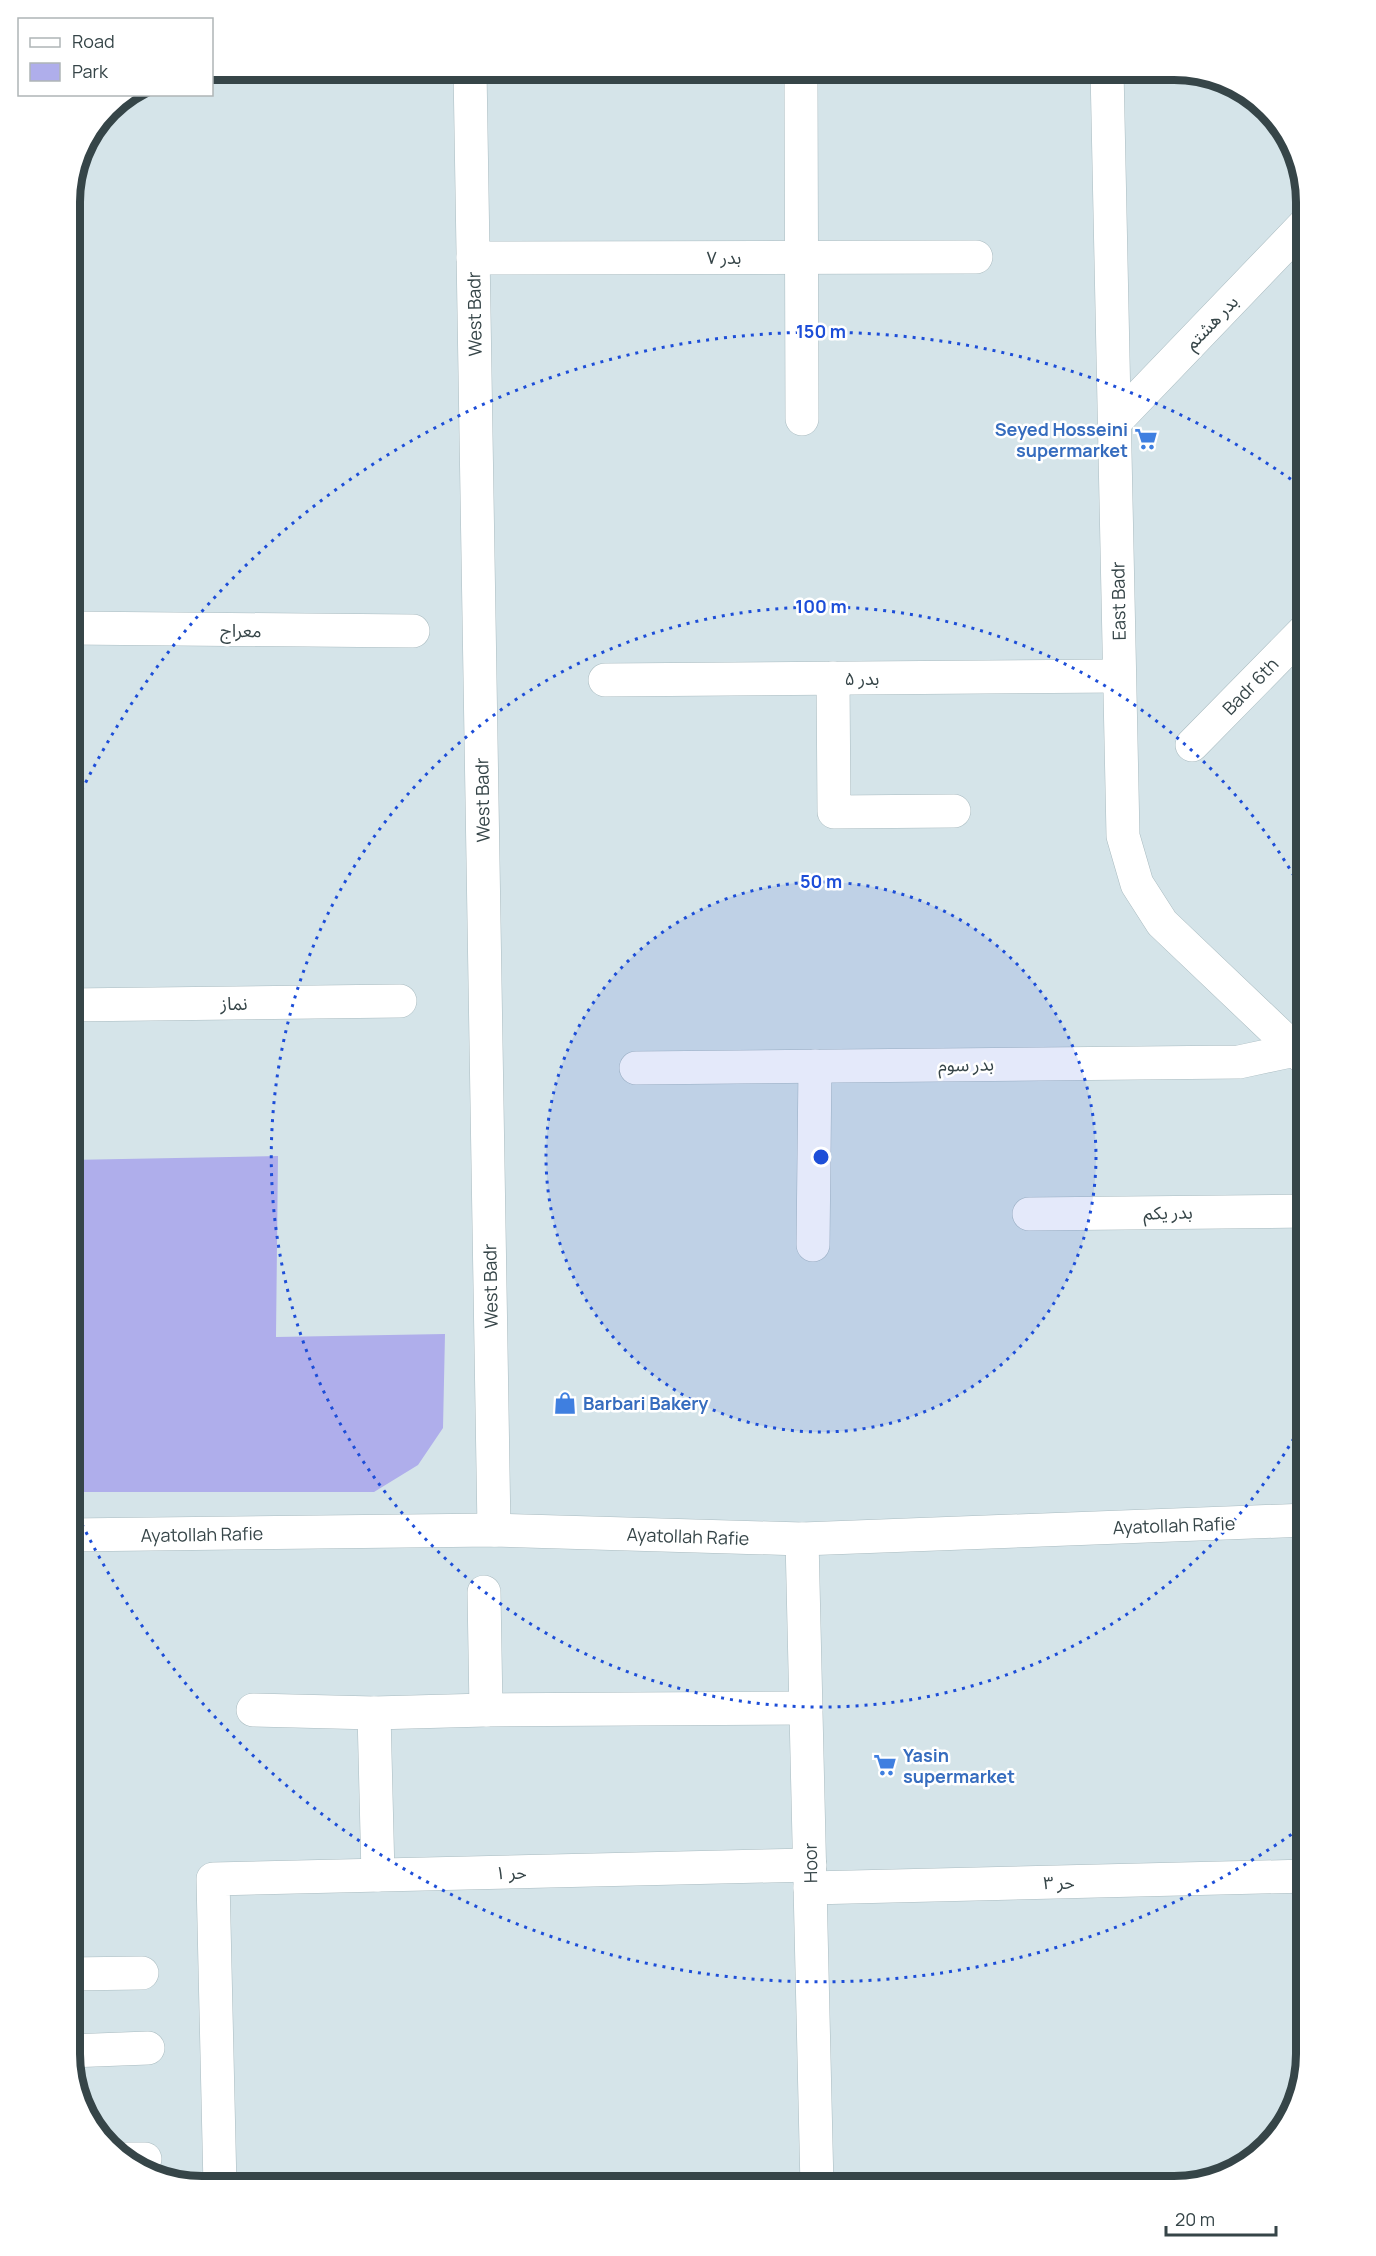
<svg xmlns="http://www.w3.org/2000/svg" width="1376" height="2256" viewBox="0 0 1376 2256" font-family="Manrope,'Noto Sans Arabic',sans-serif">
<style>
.residential{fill:#d5e4e9}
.green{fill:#afaeeb}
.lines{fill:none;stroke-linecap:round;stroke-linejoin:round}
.minor-casing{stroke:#a9bbc0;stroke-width:34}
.tertiary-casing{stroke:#a9bbc0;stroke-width:34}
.minor{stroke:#fff;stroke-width:33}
.tertiary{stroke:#fff;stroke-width:33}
.ring{fill:none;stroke:#1d4ed8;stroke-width:3;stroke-dasharray:3 6}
.labels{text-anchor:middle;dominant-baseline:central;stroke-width:5;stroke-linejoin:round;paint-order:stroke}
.street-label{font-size:18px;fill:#364548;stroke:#fff}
.shop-label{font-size:18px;font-weight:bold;fill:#366cbe;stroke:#fff;text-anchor:start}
.rim{fill:none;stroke:#364548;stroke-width:8}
.centre{fill:#1d4ed8;stroke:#fff;stroke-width:3}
.ring-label{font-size:18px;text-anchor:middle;font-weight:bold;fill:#1d4ed8;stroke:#fff;stroke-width:5;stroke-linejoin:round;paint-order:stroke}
</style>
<rect width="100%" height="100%" fill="#e7f1f4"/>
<!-- residential -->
<polygon class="residential" points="212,69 1184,69 1249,91 1294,143 1307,201 1307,2055 1285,2128 1233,2174 1175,2187 193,2187 128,2165 82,2113 69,2055 69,193 79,150 108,107 127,95 212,94"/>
<!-- green -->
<polygon class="green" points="278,1156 276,1337 445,1334 443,1428 418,1465 374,1492 69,1492 69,1160"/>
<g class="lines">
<!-- minor casing -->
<g class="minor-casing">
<g id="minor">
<polyline points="801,84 802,419"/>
<polyline points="473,258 976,257"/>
<polyline points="1115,422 1307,222"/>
<polyline points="69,628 413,631"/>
<polyline points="833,678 834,812 954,811"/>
<polyline points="605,680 1119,676"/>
<polyline points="1192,745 1307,628"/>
<polyline points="69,1005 400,1001"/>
<polyline points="636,1068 1239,1062 1295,1050 1307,1038"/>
<polyline points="1029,1214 1307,1211"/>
<polyline points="813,1245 815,1066"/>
<polyline points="484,1592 486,1710"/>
<polyline points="253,1710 374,1713 486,1710 806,1708"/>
<polyline points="374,1713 378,1875"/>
<polyline points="810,1888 1307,1876"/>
<polyline points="69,1974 142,1973"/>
<polyline points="69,2051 148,2048"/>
<polyline points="123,2159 145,2159"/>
<polyline points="220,2187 213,1879 810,1865"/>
</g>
</g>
<!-- tertiary casing -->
<g class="tertiary-casing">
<g id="tertiary">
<polyline points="470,69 494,1530"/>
<polyline points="1107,69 1123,836 1137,884 1162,923 1307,1061"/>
<polyline points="69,1535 494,1530 802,1539 1307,1520"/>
<polyline points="802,1539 817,2187"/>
</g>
</g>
<!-- minor -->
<use href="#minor" class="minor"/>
<!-- tertiary -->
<use href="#tertiary" class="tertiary"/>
</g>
<!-- distance rings -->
<circle cx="821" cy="1157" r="275" fill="#1d4ed8" fill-opacity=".12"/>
<g class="ring">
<circle cx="821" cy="1157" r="275"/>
<path d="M1307 1415A550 550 0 1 1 1307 899"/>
<path d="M1306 1824A825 825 0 0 1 70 1499M70 815A825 825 0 0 1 1306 490"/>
</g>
<!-- icons -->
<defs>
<g id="supermarket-bare" transform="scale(1.8)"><path d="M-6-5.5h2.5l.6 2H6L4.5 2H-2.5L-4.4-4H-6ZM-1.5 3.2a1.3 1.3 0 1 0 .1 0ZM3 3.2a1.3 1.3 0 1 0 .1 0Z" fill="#3f7fe0" stroke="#fff" stroke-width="2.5" paint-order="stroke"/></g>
<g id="shop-bare" transform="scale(1.8)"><path d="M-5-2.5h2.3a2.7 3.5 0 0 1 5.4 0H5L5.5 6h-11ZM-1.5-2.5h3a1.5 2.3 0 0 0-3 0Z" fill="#3f7fe0" stroke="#fff" stroke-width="2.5" paint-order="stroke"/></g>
</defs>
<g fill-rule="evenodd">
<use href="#supermarket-bare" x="1146" y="439"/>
<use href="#shop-bare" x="565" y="1403"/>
<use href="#supermarket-bare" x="885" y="1765"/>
</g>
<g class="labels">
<!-- street labels -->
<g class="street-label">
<text x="724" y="257">بدر ۷</text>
<text transform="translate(474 314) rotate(-91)">West Badr</text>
<text transform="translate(1211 322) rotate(-46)">بدر هشتم</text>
<text transform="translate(1118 601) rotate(-91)">East Badr</text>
<text transform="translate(241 630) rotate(1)">معراج</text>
<text x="862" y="678">بدر ۵</text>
<text transform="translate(1250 686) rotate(-46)">Badr 6th</text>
<text transform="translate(482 800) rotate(-91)">West Badr</text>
<text transform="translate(234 1003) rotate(-1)">نماز</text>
<text transform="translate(966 1064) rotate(-1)">بدر سوم</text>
<text transform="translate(1168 1212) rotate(-1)">بدر یکم</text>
<text transform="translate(490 1286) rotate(-91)">West Badr</text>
<text transform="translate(1174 1525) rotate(-2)">Ayatollah Rafie</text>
<text transform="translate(202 1534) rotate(-1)">Ayatollah Rafie</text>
<text transform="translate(688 1536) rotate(2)">Ayatollah Rafie</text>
<text transform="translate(810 1863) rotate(-91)">Hoor</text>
<text transform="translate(511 1872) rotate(-1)">حر ۱</text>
<text transform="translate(1059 1882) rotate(-1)">حر ۳</text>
</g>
<!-- shop labels -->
<g class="shop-label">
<text x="1128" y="429" text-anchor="end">Seyed Hosseini<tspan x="1128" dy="21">supermarket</tspan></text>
<text x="583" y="1403">Barbari Bakery</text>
<text x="903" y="1755">Yasin<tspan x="903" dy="21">supermarket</tspan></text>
</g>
</g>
<!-- crop -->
<path d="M0 0H1376V2256H0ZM202 80H1174A122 122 0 0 1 1296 202V2054A122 122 0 0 1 1174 2176H202A122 122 0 0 1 80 2054V202A122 122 0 0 1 202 80Z" fill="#fff" fill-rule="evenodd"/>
<path class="rim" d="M202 80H1174A122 122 0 0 1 1296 202V2054A122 122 0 0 1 1174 2176H202A122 122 0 0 1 80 2054V202A122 122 0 0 1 202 80Z"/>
<circle cx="821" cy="1157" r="9" class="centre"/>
<g class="ring-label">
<text x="821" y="338">150 m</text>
<text x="821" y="613">100 m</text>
<text x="821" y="888">50 m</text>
</g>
<!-- legend -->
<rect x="18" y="18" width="195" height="78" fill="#ffffff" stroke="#afb5b6" stroke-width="1.5"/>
<rect x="30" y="38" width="30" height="9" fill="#ffffff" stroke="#afb5b6" stroke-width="1.5"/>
<text x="72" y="48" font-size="18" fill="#364548">Road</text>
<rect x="30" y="63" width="30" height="18" fill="#afaeeb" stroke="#afb5b6" stroke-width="1.5"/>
<text x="72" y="78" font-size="18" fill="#364548">Park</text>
<!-- scale -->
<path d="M1166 2226v9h110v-9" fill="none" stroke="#364548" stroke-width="3"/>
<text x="1175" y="2226" font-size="18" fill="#364548" stroke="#ffffff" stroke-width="4.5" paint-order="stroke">20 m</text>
</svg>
